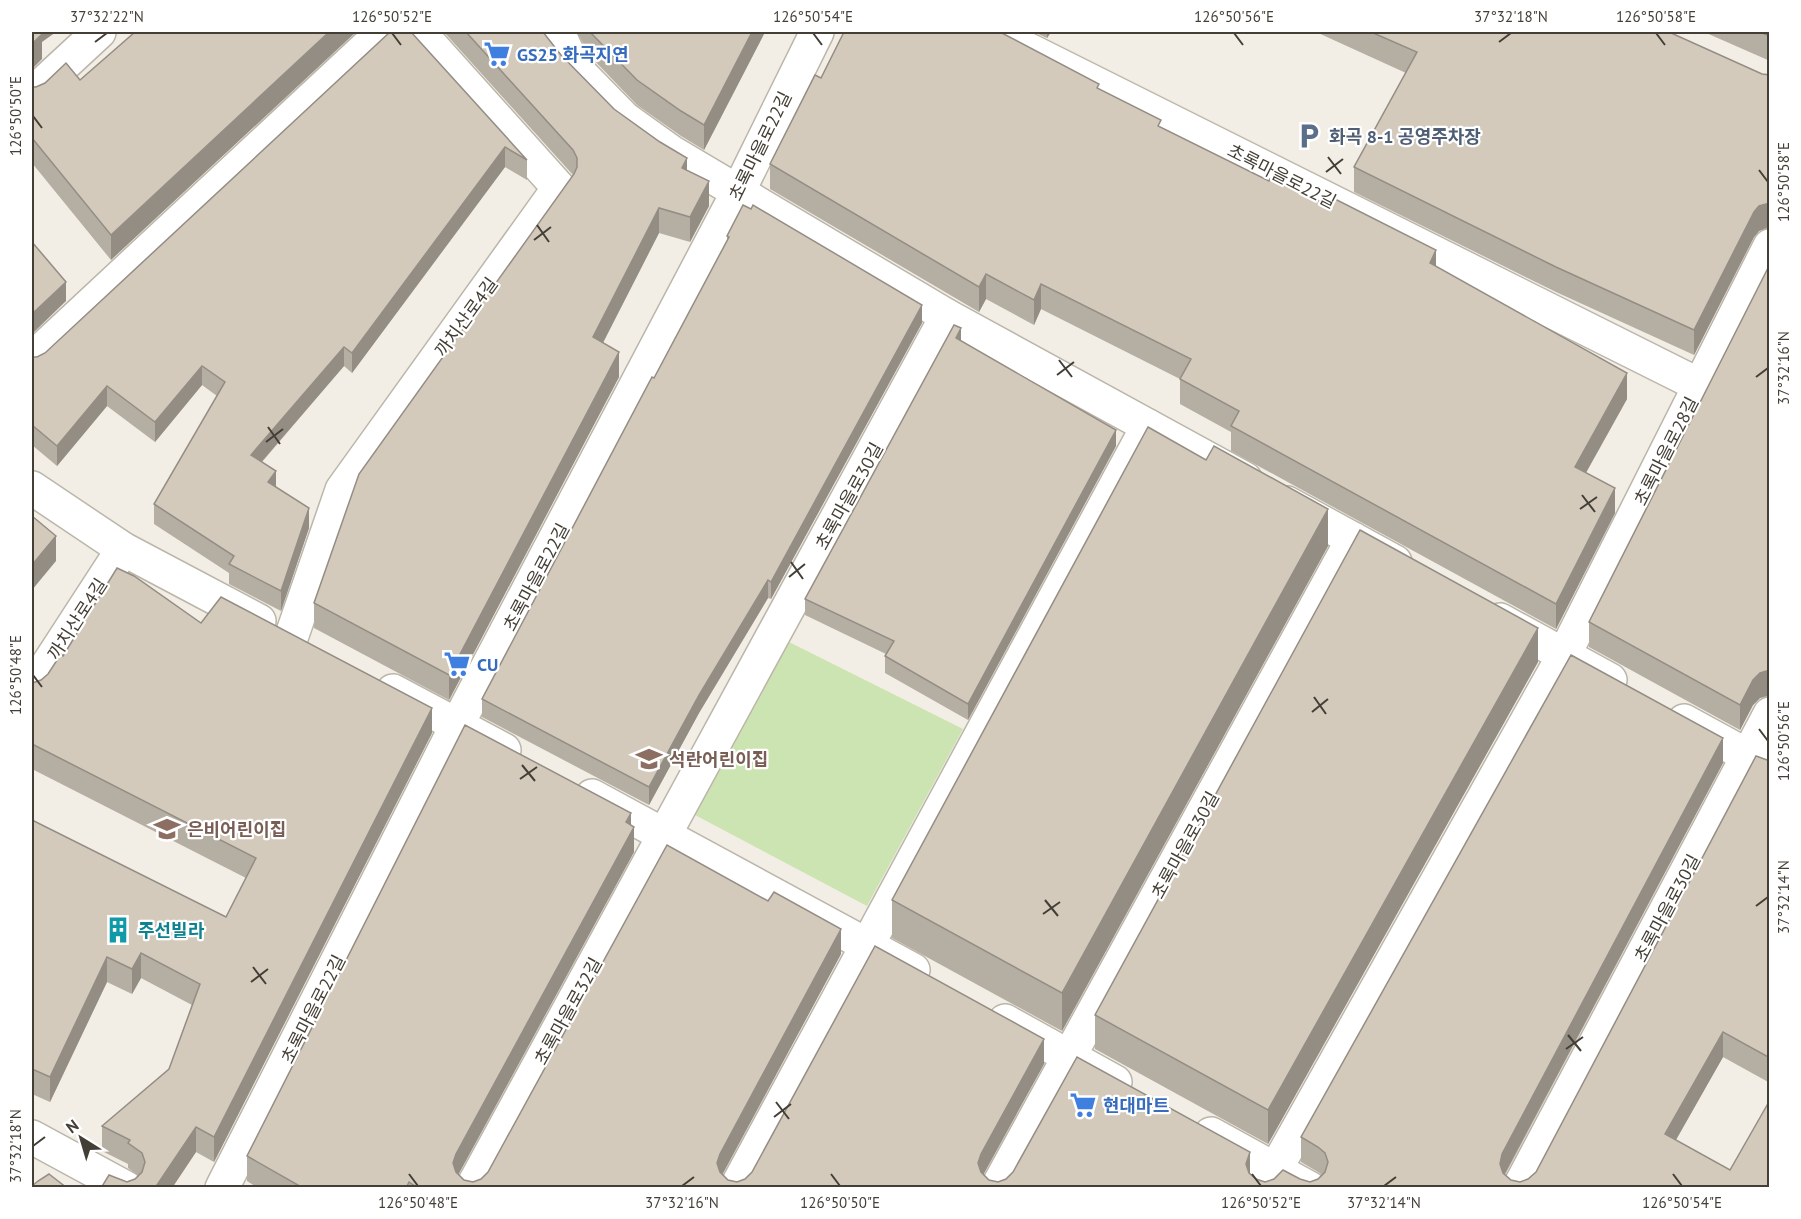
<svg xmlns="http://www.w3.org/2000/svg" width="1801" height="1219" viewBox="0 0 1801 1219" font-family="'PT Sans','Noto Sans KR',sans-serif">
<style>
.green{fill:#cce4b1}
.lines{fill:none;stroke-linecap:round;stroke-linejoin:round}
.minor-casing{stroke:#bcb6a9;stroke-width:36}
.minor{stroke:#fff;stroke-width:33}
.wall{fill:#b5aea2}
.shaded-wall{fill:#948d84}
.building{fill:#d3cabc;stroke:#948d84;stroke-width:1.5}
.ticks{fill:none;stroke:#443f36;stroke-width:2}
.labels{text-anchor:middle;dominant-baseline:central;stroke-width:4.5;stroke-linejoin:round;paint-order:stroke}
.shop-label{font-size:18px;font-weight:bold;fill:#366cbe;stroke:#fff;text-anchor:start}
.service-label{font-size:18px;font-weight:bold;fill:#4e5e75;stroke:#fff;text-anchor:start}
.street-label{font-size:18px;fill:#443f36;stroke:#fff}
.education-label{font-size:18px;font-weight:bold;fill:#785e54;stroke:#fff;text-anchor:start}
.culture-label{font-size:18px;font-weight:bold;fill:#0d838f;stroke:#fff;text-anchor:start}
.neatline{fill:none;stroke:#443f36;stroke-width:2}
.ticks-label{font-size:15px;text-anchor:middle;fill:#443f36}
</style>
<rect width="100%" height="100%" fill="#f2eee6"/>
<!-- green -->
<polygon class="green" points="789,642 963,729 867,906 695,815"/>
<g class="lines">
<!-- minor casing -->
<g class="minor-casing">
<g id="minor">
<polyline points="558,32 574,67 625,119 671,152 947,316 1245,479"/>
<polyline points="993,32 1699,385"/>
<polyline points="32,94 99,32"/>
<polyline points="32,359 383,32"/>
<polyline points="32,488 123,549 259,621"/>
<polyline points="1287,503 1395,562"/>
<polyline points="1500,620 1610,680"/>
<polyline points="291,638 342,490 559,188 419,32"/>
<polyline points="32,689 123,549"/>
<polyline points="393,691 504,750"/>
<polyline points="1684,721 1770,768"/>
<polyline points="592,796 913,970"/>
<polyline points="1005,1021 1115,1082"/>
<polyline points="1211,1134 1309,1188"/>
<polyline points="32,1137 126,1188"/>
<polyline points="222,1188 457,725 738,192 817,32"/>
<polyline points="472,1188 947,316"/>
<polyline points="736,1188 1148,426"/>
<polyline points="997,1188 1353,539"/>
<polyline points="1265,1188 1564,655 1770,246"/>
<polyline points="1519,1188 1770,714"/>
</g>
</g>
<!-- minor -->
<use href="#minor" class="minor"/>
</g>
<!-- wall -->
<g class="wall">
<polygon points="135,32 111,260 32,163 32,87 80,80"/>
<polygon points="390,32 527,160 527,180 505,167 352,373 344,366 262,462 276,487 309,528 281,611 229,584 229,573 154,524 154,504 217,396 202,385 155,442 107,406 57,466 32,445 32,357 37,357 45,353"/>
<polygon points="444,32 543,32 561,55 614,109 687,170 709,206 690,242 659,233 603,343 619,377 449,700 314,628 314,603 573,175"/>
<polygon points="577,32 765,32 704,150 681,136 637,105 590,56"/>
<polygon points="1034,32 1051,32 1047,38"/>
<polygon points="1316,32 1669,32 1762,74 1770,75 1770,228 1759,231 1754,237 1694,355 1556,292 1354,192 1354,167 1406,73"/>
<polygon points="1704,32 1770,32 1770,61"/>
<polygon points="821,78 1099,89 1161,127 1436,266 1627,399 1586,473 1615,513 1556,629 1231,451 1231,432 1180,404 1180,379 1041,309 1034,325 986,299 979,312 770,189 770,164"/>
<polygon points="727,236 922,323 771,599 768,598 699,713 649,805 482,717 482,699 727,242"/>
<polygon points="1770,264 1770,696 1760,698 1753,705 1740,730 1589,647 1589,622"/>
<polygon points="961,341 1116,446 968,720 885,673 885,656 886,654 805,615 805,599"/>
<polygon points="1328,546 1062,1031 892,938 892,900"/>
<polygon points="201,623 432,733 214,1162 196,1152 172,1188 101,1188 135,1179 139,1176 128,1168 128,1164 102,1151 102,1126 169,1069 192,1005 141,978 132,994 107,982 50,1102 32,1094 32,820 226,917 246,878 32,769 32,683 41,680 48,674 63,656"/>
<polygon points="1538,662 1268,1144 1095,1049 1095,1015"/>
<polygon points="1770,761 1770,1083 1723,1057 1676,1140 1730,1170 1770,1188 258,1188 247,1181 247,1156 631,825 634,852 458,1174 464,1180 473,1182 481,1179 841,954 722,1174 728,1180 737,1182 745,1179 1044,1064 983,1174 989,1180 998,1182 1250,1173 1256,1179 1265,1182 1300,1179 1310,1182 1318,1179 1322,1175 1318,1172 1301,1162 1301,1137 1723,763 1505,1175 1511,1180 1520,1182 1528,1179 1536,1172"/>
</g>
<!-- shaded-wall -->
<g class="shaded-wall">
<polygon points="34,32 56,32 42,42 42,59 32,69 32,44"/>
<polygon points="329,32 356,32 111,260 111,235"/>
<polygon points="752,32 765,32 704,150 704,125"/>
<polygon points="1047,32 1051,32 1047,38"/>
<polygon points="505,147 505,167 352,373 352,353"/>
<polygon points="687,158 687,183 682,168"/>
<polygon points="709,181 709,206 690,242 690,217"/>
<polygon points="1768,202 1768,227 1759,231 1754,237 1694,355 1694,330 1754,212 1759,206"/>
<polygon points="659,208 659,233 593,362 593,337"/>
<polygon points="1436,250 1436,275 1430,263"/>
<polygon points="986,274 986,299 979,312 979,287"/>
<polygon points="66,282 66,301 32,334 32,314"/>
<polygon points="1041,284 1041,309 1034,325 1034,300"/>
<polygon points="922,305 922,323 771,599 771,582"/>
<polygon points="961,328 961,345 956,338"/>
<polygon points="344,347 344,366 251,474 251,455"/>
<polygon points="619,352 619,377 449,700 449,675"/>
<polygon points="202,366 202,385 155,442 155,422"/>
<polygon points="1627,373 1627,399 1575,492 1575,467"/>
<polygon points="107,386 107,406 57,466 57,446"/>
<polygon points="1116,430 1116,446 968,720 968,704"/>
<polygon points="276,471 276,491 268,482"/>
<polygon points="1615,488 1615,513 1556,629 1556,604"/>
<polygon points="309,508 309,528 281,611 281,591"/>
<polygon points="1328,509 1328,546 1062,1031 1062,993"/>
<polygon points="56,536 56,561 32,590 32,565"/>
<polygon points="768,580 768,598 699,713 649,805 649,787 699,695"/>
<polygon points="1538,628 1538,662 1268,1144 1268,1110"/>
<polygon points="1769,670 1769,695 1760,698 1753,705 1740,730 1740,705 1753,680 1760,673"/>
<polygon points="432,708 432,733 214,1162 214,1137"/>
<polygon points="1723,738 1723,763 1502,1179 1500,1164 1502,1154"/>
<polygon points="631,813 631,832 634,827 634,852 456,1179 453,1163 456,1154"/>
<polygon points="841,929 841,954 720,1179 717,1163 720,1154"/>
<polygon points="141,953 141,978 132,994 132,969"/>
<polygon points="107,957 107,982 50,1102 50,1077"/>
<polygon points="1723,1032 1723,1057 1665,1159 1665,1134"/>
<polygon points="1044,1039 1044,1064 981,1179 978,1163 981,1154"/>
<polygon points="196,1127 196,1152 172,1188 155,1188"/>
<polygon points="1250,1152 1250,1177 1246,1164"/>
</g>
<!-- building -->
<g class="building">
<polygon points="32,32 41,32 42,34 32,44"/>
<polygon points="135,32 329,32 111,235 32,138 32,87 36,87 45,83 66,63 80,80"/>
<polygon points="390,32 411,32 527,160 505,147 352,353 344,347 251,455 276,471 268,482 309,508 281,591 229,564 234,556 154,504 225,382 202,366 155,422 107,386 57,446 32,425 32,357 37,357 45,353"/>
<polygon points="466,32 543,32 561,55 614,109 660,142 687,158 682,168 709,181 690,217 659,208 593,337 619,352 449,675 314,603 359,474 574,174 577,167 577,158 573,150"/>
<polygon points="590,32 752,32 704,125 681,111 637,80"/>
<polygon points="844,32 1000,32 1099,84 1097,88 1161,120 1158,126 1269,181 1270,179 1328,205 1333,198 1436,250 1430,263 1627,373 1575,467 1615,488 1556,604 1231,426 1239,411 1180,379 1191,359 1041,284 1034,300 986,274 979,287 770,164 815,75 821,78"/>
<polygon points="1371,32 1669,32 1762,74 1770,75 1770,203 1759,206 1754,212 1694,330 1556,267 1354,167 1417,52"/>
<polygon points="1759,32 1770,32 1770,36"/>
<polygon points="743,205 751,209 753,205 922,305 771,582 768,580 699,695 649,787 482,699 652,377 654,378 729,237 727,236"/>
<polygon points="32,242 66,282 32,314"/>
<polygon points="1770,264 1770,670 1760,673 1753,680 1740,705 1589,622"/>
<polygon points="954,325 961,328 956,338 1116,430 968,704 885,656 894,641 805,599"/>
<polygon points="1148,427 1206,460 1214,446 1328,509 1062,993 892,900"/>
<polygon points="32,516 56,536 32,565"/>
<polygon points="1360,530 1538,628 1268,1110 1095,1015"/>
<polygon points="117,568 134,576 201,623 221,597 432,708 214,1137 196,1127 155,1188 101,1188 109,1175 127,1182 135,1179 142,1172 145,1162 142,1153 128,1143 130,1140 102,1126 169,1069 200,984 141,953 132,969 107,957 50,1077 32,1069 32,820 226,917 256,858 32,744 32,683 41,680 48,674 61,654 63,656"/>
<polygon points="1571,655 1723,738 1502,1154 1500,1164 1503,1173 1511,1180 1520,1182 1528,1179 1536,1172 1756,756 1770,761 1770,1058 1723,1032 1665,1134 1730,1170 1770,1100 1770,1188 418,1188 409,1182 406,1188 303,1188 247,1156 465,725 631,813 626,822 634,827 456,1154 453,1163 456,1172 464,1180 473,1182 481,1179 488,1172 667,845 768,901 774,892 841,929 720,1154 717,1163 720,1172 728,1180 737,1182 745,1179 752,1172 875,946 1044,1039 981,1154 978,1163 981,1172 989,1180 998,1182 1006,1179 1013,1172 1077,1057 1250,1152 1246,1164 1249,1173 1256,1179 1265,1182 1274,1179 1283,1170 1300,1179 1310,1182 1318,1179 1325,1172 1328,1162 1325,1153 1318,1147 1301,1137"/>
<polygon points="49,1174 67,1188 32,1188 32,1186 38,1181"/>
</g>
<!-- ticks -->
<path class="ticks" d="M392 33 401 45M813 33 822 45M1234 33 1243 45M1656 33 1665 45M95 42 107 33M1499 42 1511 33M33 116 42 128M1328 157 1341 174M1759 170 1768 182M1326 172 1343 159M537 225 549 242M534 240 551 227M1059 360 1072 377M1057 375 1074 362M1756 377 1768 368M268 427 280 444M266 442 283 429M1582 495 1595 512M1580 509 1597 497M791 562 803 579M789 577 805 564M33 675 42 687M1314 697 1326 714M1312 712 1328 699M1759 729 1768 741M522 765 535 781M520 779 537 767M1045 900 1058 916M1756 906 1768 897M1043 914 1060 902M253 967 266 984M251 982 268 969M1568 1035 1581 1051M1566 1049 1583 1037M776 1102 789 1119M774 1117 791 1104M33 1146 45 1137M409 1174 418 1186M831 1174 840 1186M1252 1174 1261 1186M1673 1174 1682 1186M682 1186 694 1177M1384 1186 1396 1177"/>
<!-- icons -->
<defs>
<g id="supermarket-bare" transform="scale(2.07)"><path d="M-6-5.5h2.5l.6 2H6L4.5 2H-2.5L-4.4-4H-6ZM-1.5 3.2a1.3 1.3 0 1 0 .1 0ZM3 3.2a1.3 1.3 0 1 0 .1 0Z" fill="#3f7fe0" stroke="#fff" stroke-width="2.5" paint-order="stroke"/></g>
<g id="parking-bare" transform="scale(2.07)"><path d="M-3.5-5.5H1a3.5 3.5 0 0 1 0 7H-1V5.5H-3.5ZM-1-3.4V-.6H.8a1.4 1.4 0 0 0 0-2.8Z" fill="#5c6f8a" stroke="#fff" stroke-width="2.5" paint-order="stroke"/></g>
<g id="school-bare" transform="scale(2.07)"><path d="M0-5L7-2L0 1L-7-2ZM-4 1L0 2.5L4 1V4Q0 6-4 4Z" fill="#8d6e63" stroke="#fff" stroke-width="2.5" paint-order="stroke"/></g>
<g id="building-bare" transform="scale(2.07)"><path d="M-4-6H4V6H1V3H-1V6H-4ZM-2.5-4.3h1.7v1.8h-1.7ZM.8-4.3h1.7v1.8H.8ZM-2.5-1h1.7V.8h-1.7ZM.8-1h1.7V.8H.8Z" fill="#0f9aa8" stroke="#fff" stroke-width="2.5" paint-order="stroke"/></g>
</defs>
<g fill-rule="evenodd">
<use href="#supermarket-bare" x="497" y="54"/>
<use href="#parking-bare" x="1309" y="136"/>
<use href="#supermarket-bare" x="457" y="664"/>
<use href="#school-bare" x="649" y="759"/>
<use href="#school-bare" x="167" y="829"/>
<use href="#building-bare" x="118" y="930"/>
<use href="#supermarket-bare" x="1083" y="1105"/>
</g>
<g class="labels">
<!-- shop labels -->
<g class="shop-label">
<text x="517" y="54">GS25 화곡지연</text>
<text x="477" y="664">CU</text>
<text x="1103" y="1105">현대마트</text>
</g>
<!-- service labels -->
<g class="service-label">
<text x="1329" y="136">화곡 8-1 공영주차장</text>
</g>
<!-- street labels -->
<g class="street-label">
<text transform="translate(760 146) rotate(-64)">초록마을로22길</text>
<text transform="translate(1282 176) rotate(27)">초록마을로22길</text>
<text transform="translate(466 317) rotate(-54)">까치산로4길</text>
<text transform="translate(1666 451) rotate(-63)">초록마을로28길</text>
<text transform="translate(849 496) rotate(-61)">초록마을로30길</text>
<text transform="translate(536 577) rotate(-62)">초록마을로22길</text>
<text transform="translate(77 619) rotate(-57)">까치산로4길</text>
<text transform="translate(1185 845) rotate(-61)">초록마을로30길</text>
<text transform="translate(1667 908) rotate(-62)">초록마을로30길</text>
<text transform="translate(313 1009) rotate(-63)">초록마을로22길</text>
<text transform="translate(568 1011) rotate(-61)">초록마을로32길</text>
</g>
<!-- education labels -->
<g class="education-label">
<text x="669" y="759">석란어린이집</text>
<text x="187" y="829">은비어린이집</text>
</g>
<!-- culture labels -->
<g class="culture-label">
<text x="138" y="930">주선빌라</text>
</g>
</g>
<!-- border -->
<rect width="1801" height="1219" fill="none" stroke="#ffffff" stroke-width="66"/>
<!-- north arrow -->
<g transform="translate(81 1138) rotate(323)" stroke="#ffffff" stroke-width="4.5" paint-order="stroke">
<path d="M0-4.5L10 22L0 15L-10 22Z" fill="#443f36"/>
<text y="-9" font-size="16" font-weight="bold" text-anchor="middle" fill="#443f36">N</text>
</g>
<rect x="33" y="33" width="1735" height="1153" class="neatline"/>
<g class="ticks-label">
<text x="107" y="22">37°32'22"N</text>
<text x="392" y="22">126°50'52"E</text>
<text x="813" y="22">126°50'54"E</text>
<text x="1234" y="22">126°50'56"E</text>
<text x="1511" y="22">37°32'18"N</text>
<text x="1656" y="22">126°50'58"E</text>
<text transform="translate(16 116) rotate(-90)" y="5">126°50'50"E</text>
<text transform="translate(1784 182) rotate(-90)" y="5">126°50'58"E</text>
<text transform="translate(1784 368) rotate(-90)" y="5">37°32'16"N</text>
<text transform="translate(16 675) rotate(-90)" y="5">126°50'48"E</text>
<text transform="translate(1784 741) rotate(-90)" y="5">126°50'56"E</text>
<text transform="translate(1784 897) rotate(-90)" y="5">37°32'14"N</text>
<text transform="translate(16 1146) rotate(-90)" y="5">37°32'18"N</text>
<text x="418" y="1208">126°50'48"E</text>
<text x="682" y="1208">37°32'16"N</text>
<text x="840" y="1208">126°50'50"E</text>
<text x="1261" y="1208">126°50'52"E</text>
<text x="1384" y="1208">37°32'14"N</text>
<text x="1682" y="1208">126°50'54"E</text>
</g>
</svg>
